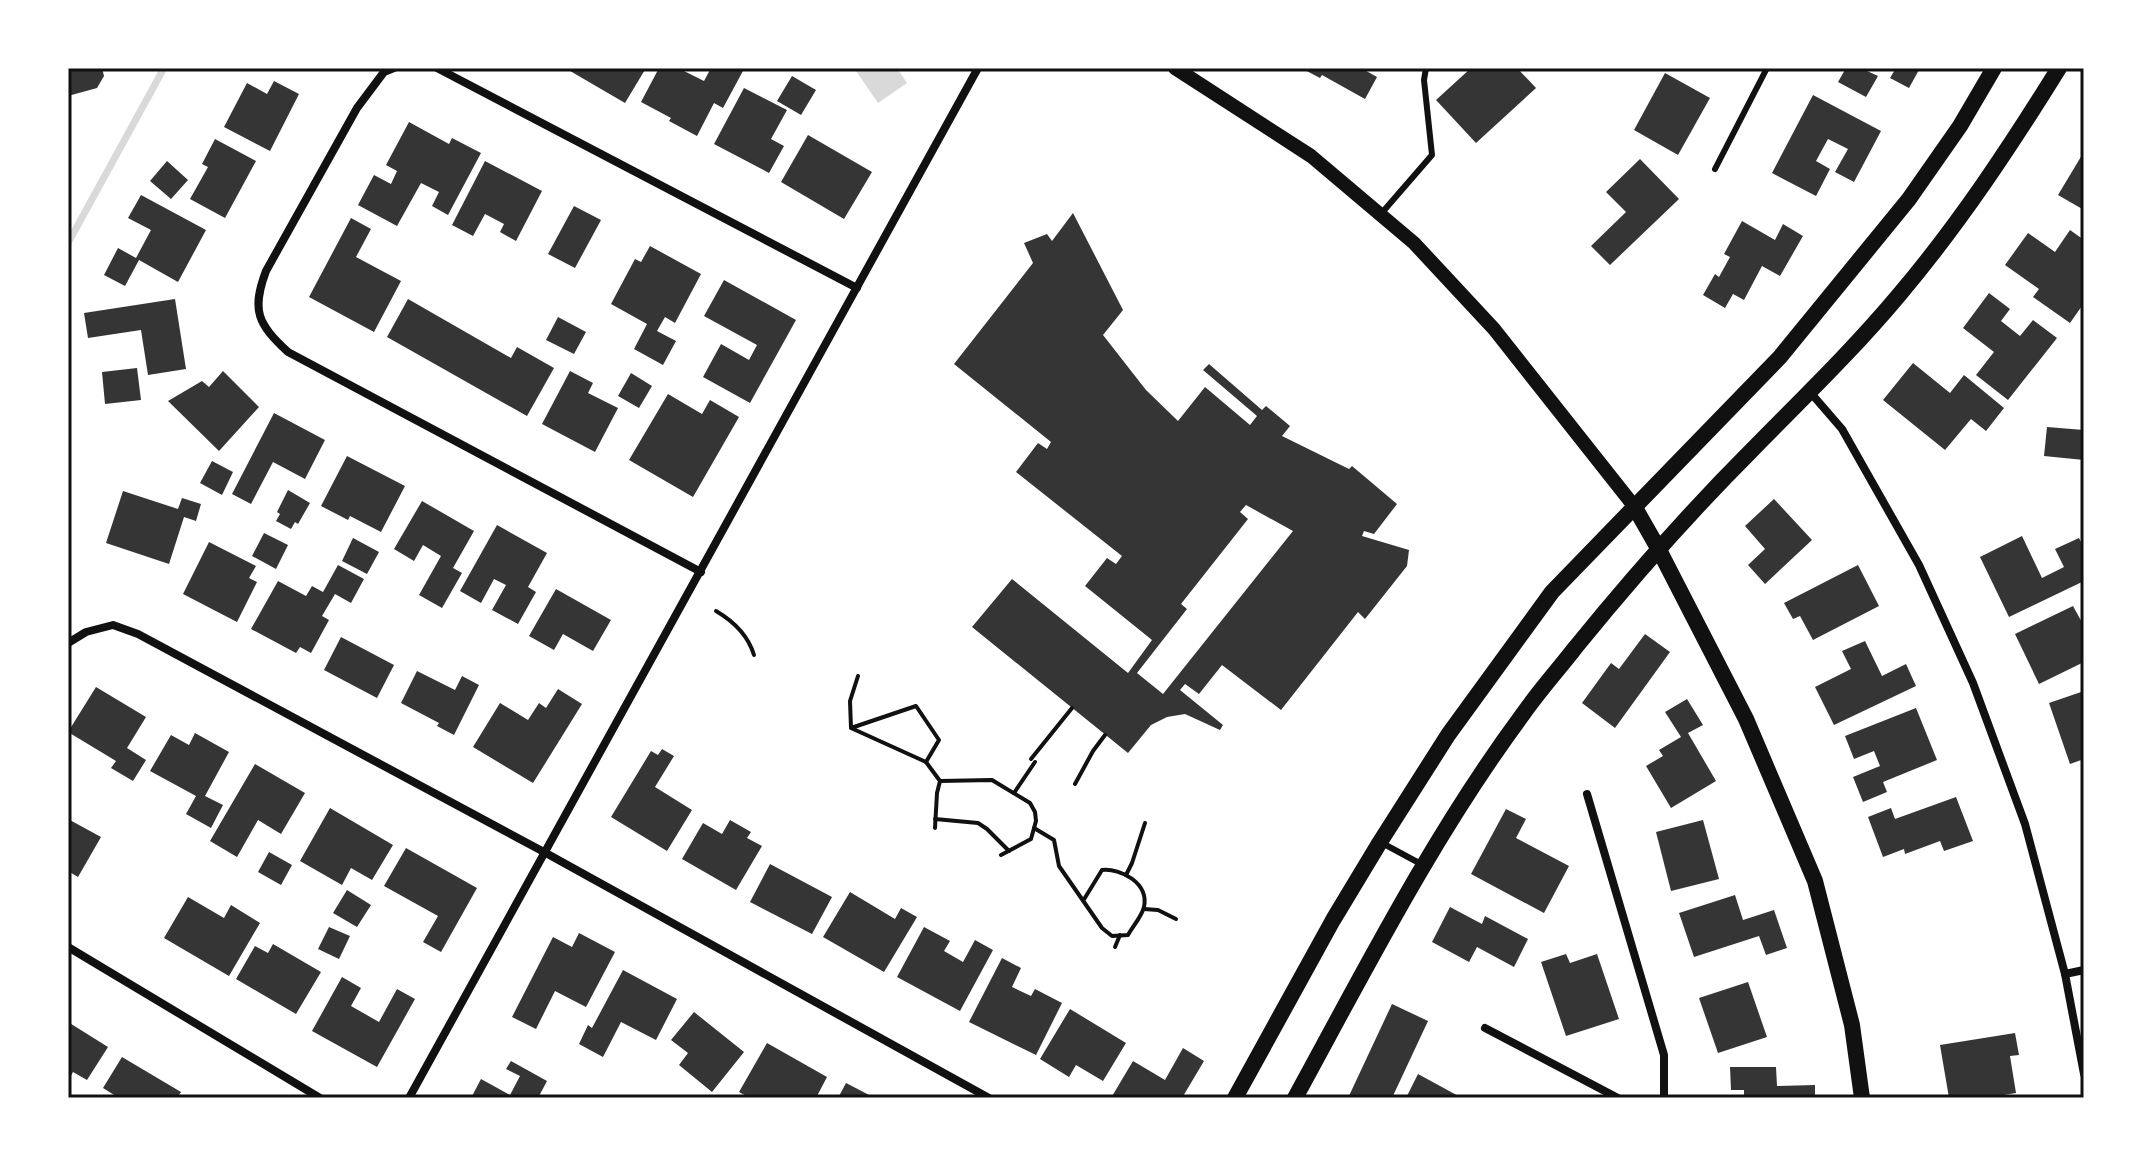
<svg xmlns="http://www.w3.org/2000/svg" width="2152" height="1166" viewBox="0 0 2152 1166" font-family="'Times New Roman',serif">
<style>
.water{fill:#d9d9d9}
.lines{fill:none;stroke-linecap:round;stroke-linejoin:round}
.stream{stroke:#d9d9d9;stroke-width:7}
.building{fill:#353535;fill-rule:evenodd}
.path{stroke:#111;stroke-width:4}
.service{stroke:#111;stroke-width:6}
.minor{stroke:#111;stroke-width:8}
.tertiary{stroke:#111;stroke-width:14}
.secondary{stroke:#111;stroke-width:16}
.neatline{fill:none;stroke:#111;stroke-width:3}
</style>
<rect width="100%" height="100%" fill="#fff"/>
<!-- water -->
<polygon class="water" points="854,68 897,68 907,83 878,103"/>
<g class="lines">
<!-- stream -->
<polyline class="stream" points="68,243 164,68"/>
</g>
<!-- building -->
<g class="building">
<polygon points="68,68 102,68 104,76 97,88 68,96"/>
<polygon points="565,68 646,68 625,103"/>
<polygon points="659,68 685,68 684,71 704,81 711,68 744,69 723,108 714,103 697,136 669,121 671,118 641,102"/>
<polygon points="1301,68 1361,68 1377,77 1365,99 1322,75 1320,78"/>
<polygon points="1471,68 1517,68 1536,88 1476,143 1436,100"/>
<polygon points="1846,68 1866,68 1865,70 1878,76 1866,97 1838,82"/>
<polygon points="1896,68 1920,68 1909,88 1890,78"/>
<polygon points="1665,73 1710,98 1678,155 1634,130"/>
<polygon points="792,76 816,90 801,115 777,101"/>
<polygon points="274,81 299,94 270,151 224,127 247,83 267,94"/>
<polygon points="744,88 787,110 771,139 784,146 769,173 714,144"/>
<polygon points="1813,95 1881,131 1854,182 1835,172 1848,149 1828,139 1816,161 1830,169 1816,196 1772,173"/>
<polygon points="409,122 449,144 452,138 481,153 448,215 432,206 439,192 421,183 397,226 358,205 374,175 391,184 397,171 386,165"/>
<polygon points="808,135 872,172 844,219 781,182"/>
<polygon points="215,139 256,161 225,218 190,199 208,167 202,164"/>
<polygon points="2082,155 2084,157 2084,210 2058,195"/>
<polygon points="1640,159 1679,199 1610,265 1591,246 1626,212 1606,192"/>
<polygon points="167,161 188,180 171,199 150,181"/>
<polygon points="485,161 542,191 516,241 500,232 504,224 485,214 473,236 452,225"/>
<polygon points="141,195 206,230 178,282 139,260 125,286 104,275 118,248 136,258 151,230 128,218"/>
<polygon points="574,206 601,220 575,268 548,254"/>
<path d="M1073 213 1123 310 1103 335 1146 390 1178 421 1205 387 1250 425 1257 416 1203 370 1209 364 1262 410 1266 406 1290 426 1282 436 1349 469 1352 466 1397 504 1374 534 1364 531 1362 536 1409 550 1407 566 1365 619 1358 612 1281 710 1222 665 1199 694 1185 684 1180 690 1223 725 1220 730 1185 714 1167 717 1151 725 1128 753 972 627 1012 579 1128 673 1152 640 1085 586 1107 558 1116 564 1122 556 1016 472 1038 443 1047 449 1051 442 954 364 1033 263 1024 243 1047 234 1052 241ZM1246 505 1293 531 1163 694 1137 673 1187 609 1181 604 1248 519 1240 512Z"/>
<polygon points="351,218 371,229 356,257 401,281 374,332 309,297"/>
<polygon points="1742,221 1775,240 1783,224 1803,236 1780,276 1762,266 1744,300 1733,294 1725,308 1703,295 1715,274 1719,277 1730,257 1724,254"/>
<polygon points="2070,230 2084,240 2084,303 2070,323 2033,297 2039,289 2005,265 2028,233 2055,252"/>
<polygon points="650,246 701,274 675,323 665,317 657,331 676,341 663,365 634,349 647,324 611,304 635,259 641,262"/>
<polygon points="724,280 796,320 750,403 703,377 721,344 749,360 757,345 704,316"/>
<polygon points="1989,293 2010,309 2001,321 2020,336 2033,320 2057,338 2008,400 1976,375 1994,352 1963,328"/>
<polygon points="175,299 186,369 148,375 141,330 88,338 84,313"/>
<polygon points="408,299 511,358 517,347 554,368 527,416 387,337"/>
<polygon points="558,317 586,332 574,354 546,340"/>
<polygon points="1913,363 1950,393 1964,375 2004,408 1986,431 1971,419 1945,450 1883,400"/>
<polygon points="137,368 141,400 105,404 102,372"/>
<polygon points="223,371 259,407 219,451 168,401 202,381 209,387"/>
<polygon points="570,371 593,383 588,393 618,408 595,452 542,424"/>
<polygon points="631,373 652,386 639,408 618,396"/>
<polygon points="668,394 702,414 710,400 739,417 693,497 629,460"/>
<polygon points="274,413 325,440 305,479 273,462 251,504 232,494"/>
<polygon points="2047,427 2084,430 2084,460 2044,456"/>
<polygon points="347,456 405,486 381,532 350,516 348,520 321,506"/>
<polygon points="212,461 233,472 222,495 200,483"/>
<polygon points="288,490 310,503 298,524 295,522 291,529 276,521 280,514 277,512"/>
<polygon points="123,491 178,509 182,498 201,504 196,521 184,517 169,564 106,543"/>
<polygon points="1774,499 1812,540 1765,584 1748,565 1765,549 1745,526"/>
<polygon points="422,501 474,531 453,568 462,573 442,608 419,595 441,556 423,545 414,561 394,549"/>
<polygon points="497,525 547,553 528,587 536,592 518,624 492,610 506,585 494,579 481,603 460,591"/>
<polygon points="264,533 288,545 276,569 252,556"/>
<polygon points="2022,536 2042,578 2064,567 2055,549 2079,538 2084,548 2084,581 2009,617 1980,557"/>
<polygon points="353,538 379,552 367,574 342,561"/>
<polygon points="209,542 256,566 249,578 257,582 237,622 183,594"/>
<polygon points="338,565 364,579 351,603 335,594 322,616 329,620 311,653 300,647 296,653 251,629 278,581 306,596 312,586 323,592"/>
<polygon points="1858,565 1879,606 1813,640 1800,616 1793,619 1784,603"/>
<polygon points="556,589 611,620 593,651 563,634 554,650 529,636"/>
<polygon points="2073,606 2084,626 2084,662 2039,684 2015,634"/>
<polygon points="1645,634 1670,652 1615,728 1582,703 1611,663 1619,669"/>
<polygon points="341,637 394,665 377,698 324,670"/>
<polygon points="1865,641 1882,676 1906,664 1916,686 1834,725 1815,687 1851,669 1842,651"/>
<polygon points="417,671 455,690 462,676 479,685 454,735 437,726 439,723 401,703"/>
<polygon points="96,687 146,717 127,748 146,760 133,781 111,768 116,761 68,732"/>
<polygon points="558,689 582,704 533,783 473,747 500,703 528,720 539,703 546,708"/>
<polygon points="2084,691 2084,759 2070,764 2049,703"/>
<polygon points="1687,699 1703,725 1688,733 1716,781 1671,808 1646,766 1663,756 1659,750 1681,737 1665,712"/>
<polygon points="1916,708 1937,760 1883,782 1887,792 1863,802 1853,777 1880,766 1874,751 1854,759 1845,736"/>
<polygon points="195,733 229,752 205,796 223,805 211,828 186,814 196,796 150,771 171,735 189,745"/>
<polygon points="662,749 674,756 655,787 692,810 667,851 611,817 651,751 658,755"/>
<polygon points="255,764 305,793 281,834 258,820 237,857 210,841"/>
<polygon points="1956,797 1973,841 1944,851 1940,841 1905,854 1904,849 1883,857 1868,817 1891,808 1895,819"/>
<polygon points="330,808 393,845 372,880 351,868 342,885 300,861"/>
<polygon points="1506,809 1526,819 1516,838 1569,866 1544,913 1471,874"/>
<polygon points="68,819 101,837 78,877 68,871"/>
<polygon points="730,820 751,832 747,838 762,846 736,890 682,859 703,823 722,834"/>
<polygon points="1703,820 1719,879 1671,891 1656,832"/>
<polygon points="406,848 477,888 441,952 423,942 438,916 384,886"/>
<polygon points="269,852 292,865 281,885 258,872"/>
<polygon points="770,864 832,897 812,934 750,902"/>
<polygon points="347,890 371,905 357,927 333,913"/>
<polygon points="850,892 895,919 901,908 917,917 884,972 823,937"/>
<polygon points="1735,895 1743,920 1774,910 1787,948 1766,955 1759,936 1694,957 1679,913"/>
<polygon points="188,897 224,918 231,905 260,923 229,976 164,938"/>
<polygon points="1450,907 1482,924 1485,916 1528,939 1514,967 1477,947 1469,962 1432,942"/>
<polygon points="329,927 350,936 339,959 318,949"/>
<polygon points="924,927 950,941 944,951 963,962 975,940 993,950 960,1011 897,977"/>
<polygon points="579,933 615,952 586,1007 555,991 536,1029 512,1017 553,937 572,947"/>
<polygon points="273,944 321,972 296,1014 236,979 255,946 268,953"/>
<polygon points="1566,954 1570,963 1597,954 1619,1019 1566,1036 1541,962"/>
<polygon points="1002,958 1021,968 1012,987 1031,996 1035,989 1062,1003 1036,1055 969,1022"/>
<polygon points="623,970 677,999 656,1040 621,1022 603,1057 579,1044 588,1025 592,1028"/>
<polygon points="342,977 361,988 351,1006 379,1022 397,989 415,999 377,1067 312,1031"/>
<polygon points="1748,982 1767,1037 1718,1053 1699,998"/>
<polygon points="1392,1004 1428,1021 1392,1098 1348,1098"/>
<polygon points="1070,1009 1126,1043 1103,1081 1076,1065 1069,1077 1040,1059"/>
<polygon points="694,1012 744,1052 712,1092 679,1065 688,1053 671,1040"/>
<polygon points="68,1022 108,1047 87,1080 73,1072 68,1081"/>
<polygon points="2015,1033 2019,1055 2010,1056 2016,1093 1986,1098 1949,1098 1940,1045"/>
<polygon points="767,1043 827,1077 816,1098 768,1098 763,1095 762,1098 750,1098 739,1092"/>
<polygon points="1183,1048 1204,1061 1182,1098 1111,1098 1133,1061 1165,1080"/>
<polygon points="122,1057 181,1092 177,1098 119,1098 103,1088"/>
<polygon points="511,1061 547,1081 538,1098 471,1098 481,1079 510,1095 520,1076 506,1069"/>
<polygon points="1730,1067 1776,1067 1777,1086 1815,1085 1815,1098 1744,1098 1744,1090 1731,1090"/>
<polygon points="1418,1074 1462,1098 1406,1098"/>
<polygon points="846,1083 875,1098 838,1098"/>
</g>
<g class="lines">
<!-- path -->
<g class="path">
<path d="M716 611C733 621 748 635 754 655"/>
<polyline points="851,728 916,706 939,740 926,762 851,728 850,701 858,676"/>
<polyline points="1031,759 1072,708"/>
<polyline points="926,762 940,781 937,793 935,828"/>
<polyline points="940,781 992,780 1030,803 1035,812 1036,821 1031,839 1001,855"/>
<polyline points="1075,784 1093,751 1105,735"/>
<polyline points="1014,793 1035,762"/>
<polyline points="935,819 978,823 987,829 1009,851"/>
<path d="M1034 828 1054 840 1059 866 1102 928 1112 936 1128 935C1133 926 1142 916 1144 907 1149 883 1121 868 1102 870L1083 901"/>
<polyline points="1126,875 1132,863 1145,823"/>
<polyline points="1144,909 1158,910 1176,919"/>
<polyline points="1115,947 1120,935"/>
</g>
<!-- service -->
<g class="service">
<polyline points="1715,169 1767,68"/>
<polyline points="1380,215 1432,155 1424,80 1426,68"/>
<polyline points="1382,843 1421,864"/>
</g>
<!-- minor -->
<g class="minor">
<path d="M394 68 384 72 357 108 266 271C251 311 258 324 288 352L701 572"/>
<polyline points="437,68 857,288"/>
<polyline points="1810,392 1842,429 1919,565 1973,683 2025,824 2065,974 2084,1074"/>
<polyline points="68,643 86,632 113,625 138,634 544,852 989,1098"/>
<polyline points="1587,794 1664,1055 1664,1098"/>
<polyline points="68,947 320,1098"/>
<polyline points="2065,974 2084,970"/>
<polyline points="1485,1028 1618,1098"/>
<polyline points="409,1098 978,68"/>
</g>
<!-- tertiary -->
<polyline class="tertiary" points="1175,68 1311,156 1414,243 1494,329 1634,506"/>
<!-- secondary -->
<g class="secondary">
<polyline points="1634,506 1658,548 1746,719 1815,881 1852,1025 1862,1098"/>
<polyline points="1235,1098 1333,920 1380,842 1448,735 1552,592 1780,357 1909,199 1960,126 1994,68"/>
<path d="M1295 1098C1366 968 1434 834 1523 714 1539 691 1558 670 1575 648 1631 579 1689 513 1752 450 1802 399 1853 350 1899 295 1959 224 2010 147 2059 68"/>
</g>
</g>
<!-- border -->
<rect width="2152" height="1166" fill="none" stroke="#ffffff" stroke-width="140"/>
<rect x="70" y="70" width="2012" height="1026" class="neatline"/>
</svg>
